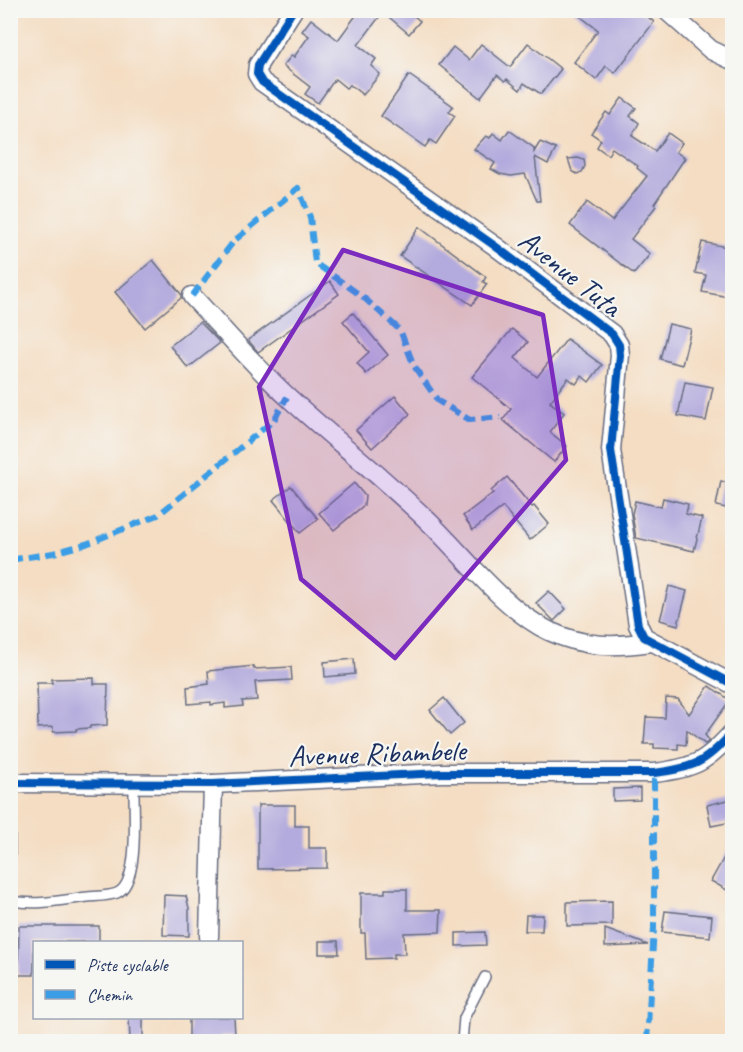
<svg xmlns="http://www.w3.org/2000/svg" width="743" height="1052" viewBox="0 0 743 1052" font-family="Caveat,sans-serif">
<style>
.building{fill:#b3abdd}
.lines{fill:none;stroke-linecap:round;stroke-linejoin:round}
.lane-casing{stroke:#676c81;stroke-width:12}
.street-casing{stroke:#676c81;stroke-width:21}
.lane{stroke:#fff;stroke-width:9}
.street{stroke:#fff;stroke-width:18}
.quiet{stroke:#3b9de6;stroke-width:6;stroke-dasharray:12 6;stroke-linecap:butt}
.cycleway-casing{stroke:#f6f6f2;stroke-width:11}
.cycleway{stroke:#0057b8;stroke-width:8}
.marked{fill:#7b2cbf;fill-opacity:0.2;stroke:#7b2cbf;stroke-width:4.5;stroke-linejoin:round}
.labels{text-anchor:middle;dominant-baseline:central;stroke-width:4.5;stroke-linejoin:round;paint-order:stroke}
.street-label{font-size:30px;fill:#1b2f5e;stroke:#f6f6f2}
</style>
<rect width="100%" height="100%" fill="#f6f6f2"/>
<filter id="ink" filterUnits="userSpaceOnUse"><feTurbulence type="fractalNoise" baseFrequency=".0167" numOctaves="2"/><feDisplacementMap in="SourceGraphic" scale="12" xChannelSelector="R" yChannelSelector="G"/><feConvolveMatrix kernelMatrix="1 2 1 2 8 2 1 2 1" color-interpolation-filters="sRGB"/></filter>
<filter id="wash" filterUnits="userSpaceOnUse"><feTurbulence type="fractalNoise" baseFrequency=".008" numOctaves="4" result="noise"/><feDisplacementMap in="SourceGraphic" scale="24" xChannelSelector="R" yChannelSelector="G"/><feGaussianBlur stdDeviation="1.35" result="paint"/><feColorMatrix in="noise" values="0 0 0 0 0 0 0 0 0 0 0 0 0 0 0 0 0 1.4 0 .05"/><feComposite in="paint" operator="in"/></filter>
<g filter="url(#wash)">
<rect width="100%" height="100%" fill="#f4ddc2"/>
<g id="blocks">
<!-- building -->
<g class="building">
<polygon points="360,10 407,10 420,21 409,34 383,12 358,45 376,59 371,66 380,74 363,95 350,85 346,88 335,79 318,103 305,94 310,87 283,66 292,55 294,57 309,36 302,31 311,19 338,40"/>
<polygon points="572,10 639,10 654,22 615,73 606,66 596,80 574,62 598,30"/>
<polygon points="528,43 561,69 541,94 524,83 520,90 507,79 505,81 497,75 480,98 439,65 453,47 469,60 481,44 510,67"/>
<polygon points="409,75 453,106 449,112 455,116 436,144 430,140 425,147 381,116"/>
<polygon points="622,98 636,108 630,116 639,123 632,136 655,151 668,133 682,143 676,152 685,158 654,204 656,206 631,239 650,254 634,274 570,225 587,202 612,221 647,176 637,168 638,166 612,148 608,155 597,147 601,140 591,133 606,112 610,115"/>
<polygon points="509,130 534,148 534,152 540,142 556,149 548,164 535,157 540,201 537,201 525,174 511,176 500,174 491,169 495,163 474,149 486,136 490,138 493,133 502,140"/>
<polygon points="578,158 584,160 585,166 582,172 577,174 572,171 568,159"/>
<polygon points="419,227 486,277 483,282 487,284 472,305 400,256"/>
<polygon points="702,242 732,248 732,279 729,297 702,292 706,275 695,273"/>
<polygon points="153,260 181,294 181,298 145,328 115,292"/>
<polygon points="330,281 339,294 258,352 248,340"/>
<polygon points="353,313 388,355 366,374 357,363 369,352 343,321"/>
<polygon points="200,322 220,343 188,368 170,346"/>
<polygon points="669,324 691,329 682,365 660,359"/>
<polygon points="512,329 528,342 515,358 537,377 567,339 602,365 589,382 582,376 576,384 568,378 550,402 564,413 550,432 567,446 554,462 503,420 511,409 472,377"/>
<polygon points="685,382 713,387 706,421 678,416"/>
<polygon points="395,396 410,414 372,448 356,430"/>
<polygon points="507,477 532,507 534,506 549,524 530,540 503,507 473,530 463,516 493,493 491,491"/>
<polygon points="721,481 732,484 732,509 716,506"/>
<polygon points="354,483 365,496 364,505 334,530 319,513"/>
<polygon points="291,486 318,519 300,533 273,500"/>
<polygon points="663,498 688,504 686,514 702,518 694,551 636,538 632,514 635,501 661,507"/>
<polygon points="669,586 687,591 678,625 660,620"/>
<polygon points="549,591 566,609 554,621 536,603"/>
<polygon points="354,659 355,674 325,677 324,662"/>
<polygon points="254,666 254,669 291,667 292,680 255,682 257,700 242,701 243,706 225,708 225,703 211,705 211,702 188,704 187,687 209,684 208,671"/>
<polygon points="94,678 94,684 108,684 107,725 90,726 90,728 76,729 76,731 53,732 53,727 38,728 37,683 52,683 52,679"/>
<polygon points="709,686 730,700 705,735 709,740 707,743 705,744 687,730 686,745 678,744 678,749 654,748 654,744 644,744 646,717 665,718 666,698 678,699 689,714"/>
<polygon points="444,698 464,723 450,735 430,710"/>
<polygon points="640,788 640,800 613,801 613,789"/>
<polygon points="732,799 732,822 711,826 707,805"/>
<polygon points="258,805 295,805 295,826 309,826 309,848 327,848 327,868 258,869"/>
<polygon points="732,843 732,893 711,881"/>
<polygon points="385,889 407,889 407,910 441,910 440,932 404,933 405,954 394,954 394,958 366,959 365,933 361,933 361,893 385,893"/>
<polygon points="164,895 186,896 189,908 189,936 163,935"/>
<polygon points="612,901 612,925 567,926 567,902"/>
<polygon points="665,911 712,916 710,937 662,932"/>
<polygon points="526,915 543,915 542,931 525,931"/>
<polygon points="19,926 99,926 99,942 34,942 34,975 18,975"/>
<polygon points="605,929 648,945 605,947"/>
<polygon points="485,932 486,945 456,946 456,933"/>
<polygon points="319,941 338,941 339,954 319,954"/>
<polygon points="129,1017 143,1017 143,1041 130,1041"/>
<polygon points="189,1017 234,1017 235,1036 221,1036 219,1040 189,1040"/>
</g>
</g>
</g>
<g filter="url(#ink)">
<use href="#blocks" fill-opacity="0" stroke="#676c81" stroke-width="1.5"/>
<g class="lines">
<!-- lane casing -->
<g class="lane-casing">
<g id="lane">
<polyline points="10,829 10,935"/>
<path d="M12 901C35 905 57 901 80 898 92 896 107 897 117 893 141 883 133 806 134 783"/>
<polyline points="462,1042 464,1018 485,977"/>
</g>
</g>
<!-- street casing -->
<g class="street-casing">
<g id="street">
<polyline points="293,10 258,65 257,74 262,82 495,246 612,334 619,345 620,355 611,450 638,625 644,637 732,684"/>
<polyline points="666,10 711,50 732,60"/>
<path d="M192 296C224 330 255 367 289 398 335 440 384 478 429 522 464 556 505 610 549 631 585 648 614 647 651 642"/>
<path d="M10 783 213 784 442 773H654C694 768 705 763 732 733"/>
<polyline points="209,937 213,784"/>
</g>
</g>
<!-- lane -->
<use href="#lane" class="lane"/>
<!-- street -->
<use href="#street" class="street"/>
<!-- quiet -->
<g class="quiet">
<polyline points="192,296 234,241 298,188 310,217 315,263 363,297 400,330 414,366 438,401 470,420 500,417"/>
<polyline points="10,560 53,553 86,544 158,515 274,420 287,397"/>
<polyline points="647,1042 654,928 654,773"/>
</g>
<!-- cycleway casing -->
<g class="cycleway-casing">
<g id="cycleway">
<polyline points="293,10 258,65 257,74 262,82 495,246 612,334 619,345 620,355 611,450 638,625 644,637 732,684"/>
<path d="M10 783 213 784 442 773H654C694 768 705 763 732 733"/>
</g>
</g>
<!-- cycleway -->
<use href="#cycleway" class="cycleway"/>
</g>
</g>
<!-- marked area -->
<path class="marked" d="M343 250 543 315 566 460 395 658 301 579 259 387Z"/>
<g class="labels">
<!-- street labels -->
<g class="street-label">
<text transform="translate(570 273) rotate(38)">Avenue Tuta</text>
<text transform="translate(377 753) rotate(-2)">Avenue Ribambele</text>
</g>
</g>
<!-- margin -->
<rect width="743" height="1052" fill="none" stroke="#f6f6f2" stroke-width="36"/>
<!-- legend -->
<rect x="33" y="941" width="210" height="78" fill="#f6f6f2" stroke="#9ea6b7" stroke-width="1.5"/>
<rect x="45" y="960" width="30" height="9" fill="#0057b8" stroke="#9ea6b7" stroke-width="1.5"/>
<text x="87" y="971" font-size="18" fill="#1b2f5e">Piste cyclable</text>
<rect x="45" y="990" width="30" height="9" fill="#3b9de6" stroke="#9ea6b7" stroke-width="1.5"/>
<text x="87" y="1001" font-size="18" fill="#1b2f5e">Chemin</text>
</svg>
